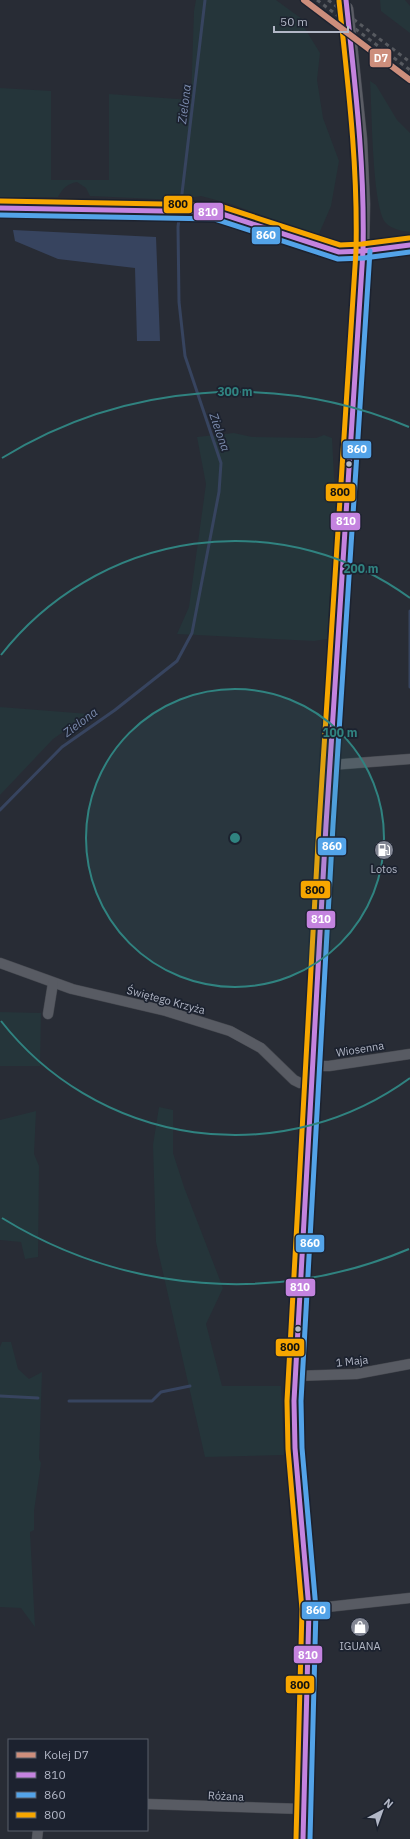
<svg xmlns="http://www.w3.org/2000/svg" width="410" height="1839" viewBox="0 0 410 1839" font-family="'IBM Plex Sans',sans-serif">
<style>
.green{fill:#25353a}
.water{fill:#37445f}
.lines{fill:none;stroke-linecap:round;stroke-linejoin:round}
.stream{stroke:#37445f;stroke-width:3}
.minor-casing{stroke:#44474e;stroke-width:11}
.major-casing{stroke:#464952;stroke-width:13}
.minor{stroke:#585b63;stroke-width:10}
.major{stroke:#5b5d65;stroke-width:12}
.rail{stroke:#575a60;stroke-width:3;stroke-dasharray:4 4;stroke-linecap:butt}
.major-bridge-casing{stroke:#464952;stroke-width:13;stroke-linecap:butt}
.major-bridge{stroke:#5b5d65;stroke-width:12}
.bus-1-casing{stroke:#1c222f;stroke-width:8}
.bus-2-casing{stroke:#1c222f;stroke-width:8}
.bus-3-casing{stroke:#1c222f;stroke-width:8}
.bus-1{stroke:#c483df;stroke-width:5}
.bus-2{stroke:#53a3e8;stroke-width:5}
.bus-3{stroke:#f7a600;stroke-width:5}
.rail-1-casing{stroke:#1c222f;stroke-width:9}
.rail-1{stroke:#cd8e7c;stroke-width:6}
.ring{fill:none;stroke:#308380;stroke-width:2}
.bus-dot{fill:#b2b7c6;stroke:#1c222f;stroke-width:1.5}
.labels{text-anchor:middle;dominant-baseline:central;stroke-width:3.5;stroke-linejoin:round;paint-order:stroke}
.poi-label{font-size:11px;fill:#b2b7c6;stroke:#1c222f}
.street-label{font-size:11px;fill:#b2b7c6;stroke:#1c222f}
.water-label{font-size:12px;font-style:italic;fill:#7b8bad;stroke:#1c222f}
.centre{fill:#308380;stroke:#1c222f;stroke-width:2}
.ring-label{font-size:12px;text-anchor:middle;font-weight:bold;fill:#308380;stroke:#1c222f;stroke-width:3.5;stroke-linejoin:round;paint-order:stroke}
.line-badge{stroke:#1c222f;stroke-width:1.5}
.badge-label{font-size:11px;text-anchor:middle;font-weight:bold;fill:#fff}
.pale-badge-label{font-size:11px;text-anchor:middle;font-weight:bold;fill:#111}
</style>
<rect width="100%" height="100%" fill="#282c35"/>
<!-- green -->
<g class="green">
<path d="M196 0H276L302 19 304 27 320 53 317 80 323 118 339 161 331 206 318 236 231 204 201 196 177 200 90 196 86 188 77 182C67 184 63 188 58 197H0V88L51 91V180H109V94L191 100 194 11Z"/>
<polygon points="380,0 405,0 410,6 410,33 381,11"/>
<path d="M370 81 376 85 397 120 410 133V232C401 231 391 229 385 222 372 203 372 108 370 81Z"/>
<polygon points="234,433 252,437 316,438 324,435 332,438 334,477 337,495 327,639 314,641 177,634 189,607 206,484 197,437"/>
<polygon points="0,707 89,714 53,739 0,795"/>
<polygon points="0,1012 41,1013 40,1066 0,1066"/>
<polygon points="159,1107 173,1110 173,1153 184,1187 223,1288 206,1324 222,1386 281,1386 284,1455 205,1457 156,1242 153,1145"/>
<polygon points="36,1111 34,1154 39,1166 38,1257 25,1259 21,1242 0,1240 0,1120"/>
<polygon points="2,1342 11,1342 18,1369 29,1379 42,1372 39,1459 41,1463 34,1511 34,1530 30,1532 35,1627 21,1608 0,1607 0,1347"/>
</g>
<!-- water -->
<polygon class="water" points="13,230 156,237 160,341 137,341 135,268 58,259 15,241"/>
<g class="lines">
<!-- stream -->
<g class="stream">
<polyline points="410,611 410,687"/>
<polyline points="0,810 62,747 115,710 177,661 192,633 219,492 221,463 185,356 179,302 178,227 205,0"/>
<polyline points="0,1396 38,1398"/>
<polyline points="69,1401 152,1401 161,1392 190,1386"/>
</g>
<!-- minor casing -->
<g class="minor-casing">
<g id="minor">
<polyline points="0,208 216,212 339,252 363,251 410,245"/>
<polyline points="331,765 410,759"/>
<polyline points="0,963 72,989 166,1011 230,1031 261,1048 294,1080 300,1083 312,1083"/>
<polyline points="48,1014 53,983"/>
<polyline points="313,1066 329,1066 410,1054"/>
<polyline points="295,1376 356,1374 410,1364"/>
<polyline points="309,1609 410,1598"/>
<polyline points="147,1804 304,1809"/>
<polyline points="37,1839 38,1830"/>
</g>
</g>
<!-- major casing -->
<g class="major-casing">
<polyline id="major" points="303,1839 309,1609 295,1448 294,1401 326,825 363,251 364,204 361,139 352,53"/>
</g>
<!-- minor -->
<use href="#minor" class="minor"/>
<!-- major -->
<use href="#major" class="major"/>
<!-- rail -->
<g class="rail">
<polyline points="317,0 410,70"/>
<polyline points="328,0 410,62"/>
</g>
<!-- major-bridge casing -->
<g class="major-bridge-casing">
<polyline id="major-bridge" points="347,8 352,53"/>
</g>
<!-- major-bridge -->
<use href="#major-bridge" class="major-bridge"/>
<!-- bus-1 casing -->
<g class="bus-1-casing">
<g id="bus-1">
<polyline points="0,208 216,212 339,252 363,251 410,245"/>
<path d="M303 1839 309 1609 295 1448 294 1401 326 825 363 251C365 165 355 85 346 0"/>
</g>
</g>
<!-- bus-2 casing -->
<g class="bus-2-casing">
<g id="bus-2">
<polyline points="0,215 215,219 338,259 364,258 410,252"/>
<polyline points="310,1839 316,1609 302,1448 301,1401 333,825 370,251"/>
</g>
</g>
<!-- bus-3 casing -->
<g class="bus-3-casing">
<g id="bus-3">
<polyline points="0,201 217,205 340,245 362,244 409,238"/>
<path d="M296 1839 302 1609 288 1449 287 1401 319 825 356 251C358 165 348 85 339 1"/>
</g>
</g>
<!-- bus-1 -->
<use href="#bus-1" class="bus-1"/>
<!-- bus-2 -->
<use href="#bus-2" class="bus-2"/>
<!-- bus-3 -->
<use href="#bus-3" class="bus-3"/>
<!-- rail-1 casing -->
<g class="rail-1-casing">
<polyline id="rail-1" points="304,0 410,80"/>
</g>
<!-- rail-1 -->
<use href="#rail-1" class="rail-1"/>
</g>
<!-- distance rings -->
<circle cx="235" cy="838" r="149" fill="#308380" fill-opacity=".12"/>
<g class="ring">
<circle cx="235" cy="838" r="149"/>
<path d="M410 1078A297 297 0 0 1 1 1021M1 655A297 297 0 0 1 410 598"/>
<path d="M409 1249A446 446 0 0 1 2 1218M2 458A446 446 0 0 1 409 427"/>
</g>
<!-- icons -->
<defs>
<g id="fuel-disc" transform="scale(1)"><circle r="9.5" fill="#828693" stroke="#1c222f"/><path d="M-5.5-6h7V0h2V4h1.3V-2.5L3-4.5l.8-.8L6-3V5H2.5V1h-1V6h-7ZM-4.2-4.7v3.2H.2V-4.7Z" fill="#fff"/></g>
<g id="shop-disc" transform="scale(1)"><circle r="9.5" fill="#828693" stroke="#1c222f"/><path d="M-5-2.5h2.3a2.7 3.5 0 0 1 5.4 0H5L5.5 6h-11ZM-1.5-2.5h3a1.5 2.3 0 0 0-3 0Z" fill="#fff"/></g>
</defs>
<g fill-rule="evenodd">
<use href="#fuel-disc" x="384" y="850"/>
<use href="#shop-disc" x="360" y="1627"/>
</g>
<!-- markers -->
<g class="bus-dot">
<circle cx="349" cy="464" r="3.5"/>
<circle cx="298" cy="1329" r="3.5"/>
</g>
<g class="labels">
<!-- poi labels -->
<g class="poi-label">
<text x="384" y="869">Lotos</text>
<text x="360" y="1646">IGUANA</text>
</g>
<!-- street labels -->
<g class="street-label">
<text transform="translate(166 1000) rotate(15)">Świętego Krzyża</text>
<text transform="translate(360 1049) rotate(-9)">Wiosenna</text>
<text transform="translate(352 1361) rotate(-6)">1 Maja</text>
<text transform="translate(226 1796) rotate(2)">Różana</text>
</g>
<!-- water labels -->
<g class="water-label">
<text transform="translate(184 104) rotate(-83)">Zielona</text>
<text transform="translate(220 432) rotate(71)">Zielona</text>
<text transform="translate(80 722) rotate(-37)">Zielona</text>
</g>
</g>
<circle cx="235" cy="838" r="6" class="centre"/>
<g class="ring-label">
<text x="235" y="396">300 m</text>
<text x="361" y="573">200 m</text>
<text x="340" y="737">100 m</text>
</g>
<g class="line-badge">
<rect x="369" y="48" width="23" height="20" rx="4" fill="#cd8e7c"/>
<rect x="163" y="195" width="30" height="19" rx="4" fill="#f7a600"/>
<rect x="193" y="202" width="31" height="19" rx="4" fill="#c483df"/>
<rect x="251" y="226" width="30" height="19" rx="4" fill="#53a3e8"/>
<rect x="342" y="440" width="30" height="19" rx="4" fill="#53a3e8"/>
<rect x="325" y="483" width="31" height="19" rx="4" fill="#f7a600"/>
<rect x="330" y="512" width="31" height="19" rx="4" fill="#c483df"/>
<rect x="317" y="837" width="30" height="19" rx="4" fill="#53a3e8"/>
<rect x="300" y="880" width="31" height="19" rx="4" fill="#f7a600"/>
<rect x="306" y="910" width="30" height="19" rx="4" fill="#c483df"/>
<rect x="295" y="1234" width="30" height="19" rx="4" fill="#53a3e8"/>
<rect x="285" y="1278" width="31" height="19" rx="4" fill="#c483df"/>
<rect x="275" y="1338" width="30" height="19" rx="4" fill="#f7a600"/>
<rect x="301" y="1601" width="30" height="19" rx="4" fill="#53a3e8"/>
<rect x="293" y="1645" width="30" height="19" rx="4" fill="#c483df"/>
<rect x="285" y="1675" width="30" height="19" rx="4" fill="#f7a600"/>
</g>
<g class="badge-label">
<text x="381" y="62">D7</text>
<text x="208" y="216">810</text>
<text x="266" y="239">860</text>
<text x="357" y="453">860</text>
<text x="346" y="525">810</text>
<text x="332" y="850">860</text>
<text x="321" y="923">810</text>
<text x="310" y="1247">860</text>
<text x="300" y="1291">810</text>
<text x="316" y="1614">860</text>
<text x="308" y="1659">810</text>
</g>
<g class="pale-badge-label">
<text x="178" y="208">800</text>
<text x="340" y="496">800</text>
<text x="315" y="894">800</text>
<text x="290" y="1351">800</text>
<text x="300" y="1689">800</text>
</g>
<!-- legend -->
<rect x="8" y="1739" width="140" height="92" fill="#1c222f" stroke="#585e6b"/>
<rect x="16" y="1752" width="20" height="6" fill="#cd8e7c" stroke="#585e6b"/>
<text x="44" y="1759" font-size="12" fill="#b2b7c6">Kolej D7</text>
<rect x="16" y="1772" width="20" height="6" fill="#c483df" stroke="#585e6b"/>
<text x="44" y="1779" font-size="12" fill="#b2b7c6">810</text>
<rect x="16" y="1792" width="20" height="6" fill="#53a3e8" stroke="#585e6b"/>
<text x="44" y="1799" font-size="12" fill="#b2b7c6">860</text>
<rect x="16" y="1812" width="20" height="6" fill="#f7a600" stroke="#585e6b"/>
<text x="44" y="1819" font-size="12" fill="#b2b7c6">800</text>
<!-- north arrow -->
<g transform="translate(382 1811) rotate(41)" stroke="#1c222f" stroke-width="3" paint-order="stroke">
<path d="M0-3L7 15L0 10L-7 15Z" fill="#b2b7c6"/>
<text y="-6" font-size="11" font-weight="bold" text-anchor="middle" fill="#b2b7c6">N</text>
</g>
<!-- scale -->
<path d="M274 26v6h74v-6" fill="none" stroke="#b2b7c6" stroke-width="2"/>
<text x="280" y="26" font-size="12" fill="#b2b7c6" stroke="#1c222f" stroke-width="3" paint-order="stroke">50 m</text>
</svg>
